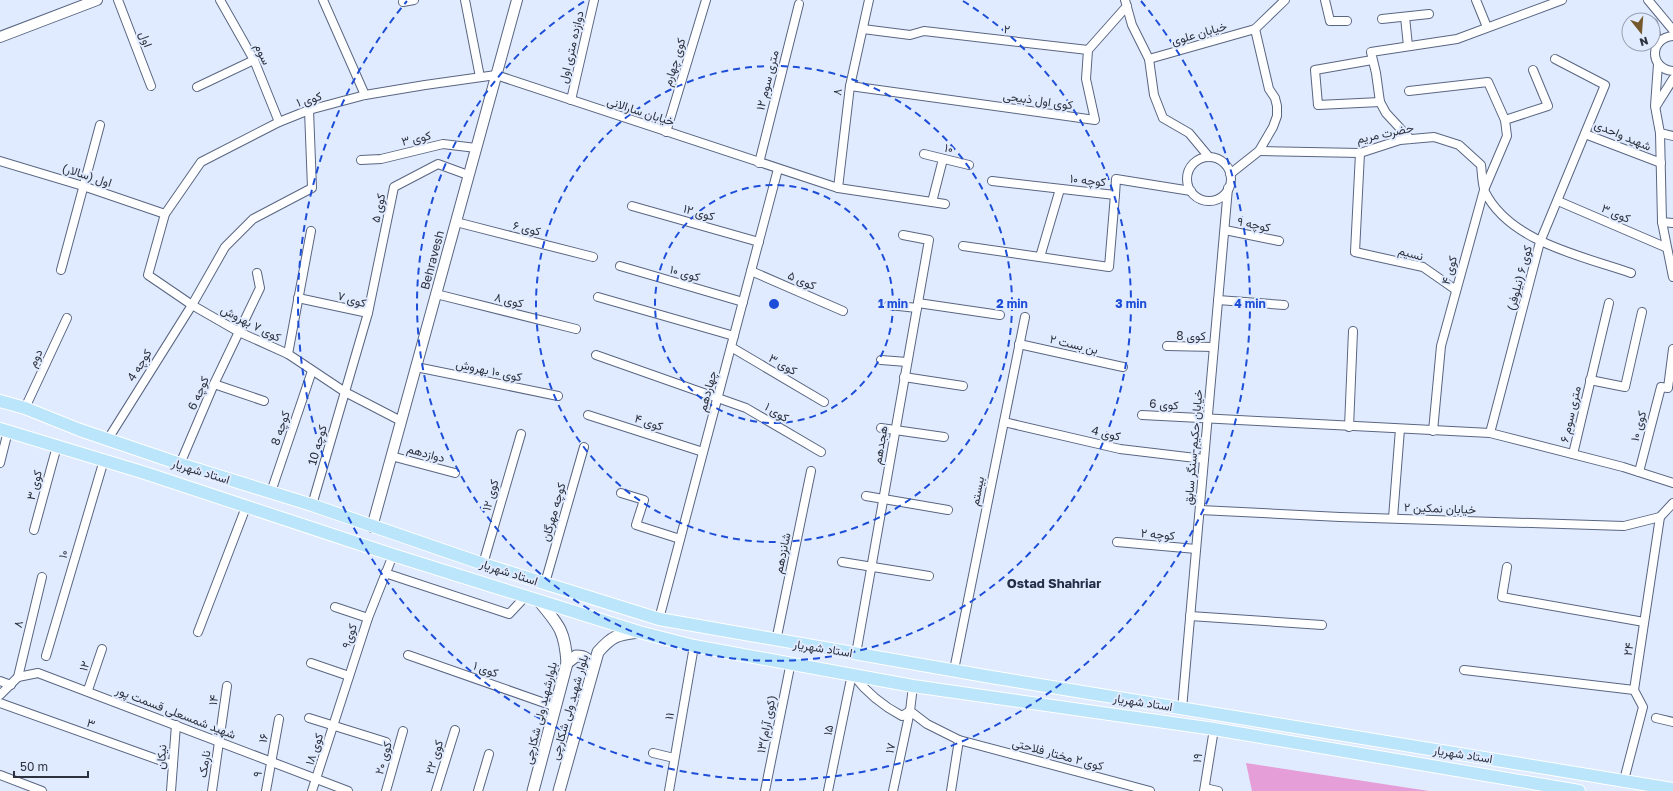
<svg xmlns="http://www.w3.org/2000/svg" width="1673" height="791" viewBox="0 0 1673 791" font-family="'Golos Text',Vazirmatn,sans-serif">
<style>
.green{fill:#e59ed7}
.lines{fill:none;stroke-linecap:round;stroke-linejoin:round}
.minor-casing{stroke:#596682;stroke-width:10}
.tertiary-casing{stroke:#596682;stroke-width:12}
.secondary-casing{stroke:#596682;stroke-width:13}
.primary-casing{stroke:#fff;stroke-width:14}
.minor{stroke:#fff;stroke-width:8}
.tertiary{stroke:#fff;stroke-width:10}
.secondary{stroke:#fff;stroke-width:11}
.primary{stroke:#bae5fa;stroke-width:12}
.ring{fill:none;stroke:#1d4ed8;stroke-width:2;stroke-dasharray:7 5}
.labels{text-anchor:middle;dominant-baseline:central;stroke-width:4;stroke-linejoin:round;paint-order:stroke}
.street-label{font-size:12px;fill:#2b313d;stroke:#e1ebff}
.neighbourhood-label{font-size:13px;font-weight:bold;fill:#222d46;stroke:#e1ebff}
.centre{fill:#1d4ed8;stroke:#e1ebff;stroke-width:2}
.ring-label{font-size:12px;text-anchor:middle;font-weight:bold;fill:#1d4ed8;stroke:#e1ebff;stroke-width:4;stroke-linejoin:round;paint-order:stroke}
</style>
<rect width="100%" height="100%" fill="#e1ebff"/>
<!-- green -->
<polygon class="green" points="1246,763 1429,791 1252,791"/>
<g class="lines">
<!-- minor casing -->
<g class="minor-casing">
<g id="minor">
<polyline points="118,0 151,86"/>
<polyline points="220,0 254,60 279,122"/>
<polyline points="323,0 365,95"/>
<polyline points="465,0 480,77"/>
<polyline points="1125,0 1132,25 1149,59 1154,95 1163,118 1189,133 1209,157"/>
<polyline points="1325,0 1330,21 1347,21"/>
<polyline points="1476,0 1487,27"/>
<polyline points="1648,0 1673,30"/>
<polyline points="403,2 414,0"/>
<polyline points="1405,17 1408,46"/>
<polyline points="1382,19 1429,14"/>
<polyline points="1653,23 1658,43"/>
<polyline points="863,29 910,35 924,31 1088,50"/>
<path d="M1673 36C1649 38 1649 69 1673 71"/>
<polyline points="1149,59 1255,29 1285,0"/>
<polyline points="1372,60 1315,70 1318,105 1380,102"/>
<polyline points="1658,64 1655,106 1660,133 1662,222 1673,277"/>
<polyline points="850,86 1095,120 1086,79 1088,50 1127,6"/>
<polyline points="197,87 254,60"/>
<polyline points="1409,91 1488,82 1505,120 1507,136 1484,190 1441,346 1433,431"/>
<polyline points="571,100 594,0"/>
<polyline points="1656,106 1673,79"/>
<polyline points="1505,120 1548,106 1533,70"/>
<polyline points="666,132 706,0"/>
<polyline points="1660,133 1673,136"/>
<polyline points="1585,134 1661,163"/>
<polyline points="1410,139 1386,113 1380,102 1376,73 1371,52 1457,39 1562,0"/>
<path d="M1259 151 1360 153 1400 140 1434 137 1459 145 1481 165C1482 173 1482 184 1485 192 1510 242 1582 256 1631 273"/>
<polyline points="1360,153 1355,252 1423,267 1456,290"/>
<polyline points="924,154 969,165"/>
<circle cx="1209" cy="179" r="22"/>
<polyline points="361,160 381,159 443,144 476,148"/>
<polyline points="0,161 83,186 165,214"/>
<polyline points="759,163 799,4"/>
<polyline points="1230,174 1259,151 1273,127 1277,116 1277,106 1275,98 1269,89 1255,29"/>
<polyline points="992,181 1115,195 1116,179 1191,191"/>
<polyline points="838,188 850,86 869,0"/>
<polyline points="1558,201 1665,247"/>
<polyline points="932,202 943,159"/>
<polyline points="632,206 759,242"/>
<polyline points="456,222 593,257"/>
<polyline points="1662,222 1673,223"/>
<polyline points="1225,230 1279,241"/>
<polyline points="963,246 1109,267 1115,195"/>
<polyline points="1040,257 1060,189"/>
<polyline points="620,266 743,302"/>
<polyline points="61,270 100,125"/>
<polyline points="751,271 843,311"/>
<polyline points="436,294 576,329"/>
<polyline points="598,297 734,336"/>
<polyline points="298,298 368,313 312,505"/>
<polyline points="1218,300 1284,305"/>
<polyline points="918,303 1000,315"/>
<polyline points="889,305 917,308"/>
<polyline points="368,313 394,187 438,164 468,175"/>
<polyline points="1019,344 1123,367"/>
<polyline points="1167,346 1214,347"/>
<polyline points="731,347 824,402"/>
<polyline points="288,354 311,231"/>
<polyline points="596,355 746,408 821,452"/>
<polyline points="881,360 907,362"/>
<polyline points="416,367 558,396"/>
<polyline points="904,377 963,386"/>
<polyline points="1590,380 1625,387 1642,312"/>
<polyline points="214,384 264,401"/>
<polyline points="25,408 67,318"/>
<polyline points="588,415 703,452"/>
<polyline points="1142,415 1490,433 1623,467 1673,483"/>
<polyline points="401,421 345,392 288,354 239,332 192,305 148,275 165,214 201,162 279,122 309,110 365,95 425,85 496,75 838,188 945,204"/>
<polyline points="1004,422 1120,449 1204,459"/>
<polyline points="1349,427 1353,331"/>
<polyline points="881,428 944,437"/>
<polyline points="1490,433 1540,242 1605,85 1555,59"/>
<polyline points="108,439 192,305 225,247 253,219 312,188 309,110"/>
<polyline points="1573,454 1609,303"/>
<polyline points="391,456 455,473"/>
<polyline points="0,463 8,431"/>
<polyline points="180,464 214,384 260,288 257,273"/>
<polyline points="1639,472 1661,387 1668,388 1673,349"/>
<polyline points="271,492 312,371"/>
<polyline points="621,493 644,500 636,525 680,539"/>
<polyline points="866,496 948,510"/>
<polyline points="1200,510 1340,517 1624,526 1660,517 1673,503"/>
<polyline points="1393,518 1400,429"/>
<polyline points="34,530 57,446"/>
<polyline points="1117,542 1196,549"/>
<polyline points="842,562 929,576"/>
<polyline points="483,564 521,434"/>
<polyline points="1507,567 1502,597 1644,622"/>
<polyline points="385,573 509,614 525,597"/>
<polyline points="545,583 584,447"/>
<polyline points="335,607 368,618"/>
<polyline points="1190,616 1322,625"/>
<polyline points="659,619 778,169"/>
<polyline points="198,632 246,507"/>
<polyline points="776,641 811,471"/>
<polyline points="856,654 929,240 903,235"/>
<polyline points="408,655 556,707"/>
<polyline points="46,656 104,460"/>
<polyline points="311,663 349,676"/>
<polyline points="954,670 1025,317"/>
<polyline points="1464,670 1634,690"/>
<path d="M853 675C867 693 881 705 902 716L910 711"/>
<polyline points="18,677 42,577"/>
<polyline points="0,681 11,685"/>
<polyline points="913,686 910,711 927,724 959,740 951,791"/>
<polyline points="88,690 102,649"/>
<polyline points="0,695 18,677 38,673 348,791"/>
<polyline points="0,703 173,765"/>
<polyline points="1182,709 1228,188"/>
<polyline points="309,718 386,742"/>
<polyline points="1656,718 1673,722"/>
<polyline points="959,740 1150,791"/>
<polyline points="653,753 674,758"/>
<polyline points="0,775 42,791"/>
<polyline points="1624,780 1643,707 1634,690 1660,517"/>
<polyline points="1205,788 1218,791"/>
<polyline points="171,791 176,725"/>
<polyline points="212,791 227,686"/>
<polyline points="266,791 279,719"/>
<polyline points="312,791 368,618 393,555"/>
<polyline points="386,791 403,731"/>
<polyline points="436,791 455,730"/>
<polyline points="478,791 489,754"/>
<polyline points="669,791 694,646"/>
<polyline points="765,791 791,662"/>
<polyline points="828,791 852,674"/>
<polyline points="893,791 910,711"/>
<polyline points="1204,791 1214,729"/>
</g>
</g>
<!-- tertiary casing -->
<g class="tertiary-casing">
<g id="tertiary">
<polyline points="0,37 97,0"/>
<polyline points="372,527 517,0"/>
</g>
</g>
<!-- secondary casing -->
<g class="secondary-casing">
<g id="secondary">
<path d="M567 663 576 656C586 656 589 659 592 669"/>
<path d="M533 791 567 663C565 631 559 625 539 601"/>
<path d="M559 791 598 652C613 635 617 635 639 632"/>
</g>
</g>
<!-- primary casing -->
<g class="primary-casing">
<g id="primary">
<polyline points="0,401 25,408 80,430 180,464 312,505 483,564 659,619 991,677 1673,789"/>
<polyline points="0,429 145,473 393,555 639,632 694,646 913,686 1214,729 1579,791"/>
</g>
</g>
<!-- minor -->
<use href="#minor" class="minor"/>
<!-- tertiary -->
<use href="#tertiary" class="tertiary"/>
<!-- secondary -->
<use href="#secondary" class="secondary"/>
<!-- primary -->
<use href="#primary" class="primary"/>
</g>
<!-- distance rings -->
<g class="ring">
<circle cx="774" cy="304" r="119"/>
<circle cx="774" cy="304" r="238"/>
<path d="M963 1A357 357 0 1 1 585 1"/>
<path d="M1141 1A476 476 0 1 1 407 1"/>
</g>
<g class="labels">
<!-- street labels -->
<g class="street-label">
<text transform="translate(1007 29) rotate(7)">۲</text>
<text transform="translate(1199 33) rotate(-16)">خیابان علوی</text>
<text transform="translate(146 39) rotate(69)">اول</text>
<text transform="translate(571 47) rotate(-77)">دوازده متری اول</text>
<text transform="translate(263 54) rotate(64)">سوم</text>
<text transform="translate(674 62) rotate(-73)">کوی چهارم</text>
<text transform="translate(767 80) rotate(-76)">۱۲ متری سوم</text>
<text transform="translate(837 92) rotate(-83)">۸</text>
<text transform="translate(309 99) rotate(-17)">کوی ۱</text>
<text transform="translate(1038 100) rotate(8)">کوی اول ذبیحی</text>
<text transform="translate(641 111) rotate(18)">خیابان سارالانی</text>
<text transform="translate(1385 133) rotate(-12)">حضرت مریم</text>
<text transform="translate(1623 135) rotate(23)">شهید واحدی</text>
<text transform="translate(416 138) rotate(-13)">کوی ۳</text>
<text transform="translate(949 148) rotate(13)">۱۰</text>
<text transform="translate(87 175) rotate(18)">اول (سالار)</text>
<text transform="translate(1088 180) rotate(6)">کوچه ۱۰</text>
<text transform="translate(378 208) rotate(-78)">کوی ۵</text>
<text transform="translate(699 212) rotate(16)">کوی ۱۲</text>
<text transform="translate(1616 213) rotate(23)">کوی ۳</text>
<text transform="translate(1254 224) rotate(12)">کوچه ۹</text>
<text transform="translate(527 228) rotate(14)">کوی ۶</text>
<text transform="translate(1411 253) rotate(15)">نسیم</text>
<text transform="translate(432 260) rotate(-75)">Behravesh</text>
<text transform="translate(1449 270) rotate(-74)">کوی ۴</text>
<text transform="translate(685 273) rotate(16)">کوی ۱۰</text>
<text transform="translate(1519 278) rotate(-75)">کوی ۶ (نیلوفر)</text>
<text transform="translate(802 280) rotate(24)">کوی ۵</text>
<text transform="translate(352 299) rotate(16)">کوی ۷</text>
<text transform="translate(509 300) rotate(14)">کوی ۸</text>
<text transform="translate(251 323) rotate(27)">کوی ۷ بهروش</text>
<text x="1191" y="335">کوی 8</text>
<text transform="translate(1074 344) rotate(13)">بن بست ۲</text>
<text transform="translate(35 358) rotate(-65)">دوم</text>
<text transform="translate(783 364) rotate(30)">کوی ۳</text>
<text transform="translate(139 365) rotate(-58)">کوچه 4</text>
<text transform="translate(489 370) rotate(12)">کوی ۱۰ بهروش</text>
<text transform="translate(707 391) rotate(-75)">چهاردهم</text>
<text transform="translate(198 393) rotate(-66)">کوچه 6</text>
<text transform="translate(1164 404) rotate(4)">کوی 6</text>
<text transform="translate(777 412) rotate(31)">کوی ۱</text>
<text transform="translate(1570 414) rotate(-77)">۶ متری سوم</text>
<text transform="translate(649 422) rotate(18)">کوی ۴</text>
<text transform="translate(1638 426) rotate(-75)">کوی ۱۰</text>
<text transform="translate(280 428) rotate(-71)">کوچه 8</text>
<text transform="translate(1106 433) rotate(13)">کوی 4</text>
<text transform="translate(317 445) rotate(-74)">کوچه 10</text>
<text transform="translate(880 445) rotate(-80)">هجدهم</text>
<text transform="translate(1193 447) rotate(-85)">خیابان حکیم-سنگر سابق</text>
<text transform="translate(426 453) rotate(15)">دوازدهم</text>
<text transform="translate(201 471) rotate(17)">استاد شهریار</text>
<text transform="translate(34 485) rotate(-75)">کوی ۳</text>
<text transform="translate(977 491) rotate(-79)">بیستم</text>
<text transform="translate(490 495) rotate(-74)">کوی ۱۲</text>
<text transform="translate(1440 508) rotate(2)">خیابان نمکین ۲</text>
<text transform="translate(553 512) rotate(-74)">کوچه مهرگان</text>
<text transform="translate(1158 534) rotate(5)">کوچه ۲</text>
<text transform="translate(782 553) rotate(-78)">شانزدهم</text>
<text transform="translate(63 554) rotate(-74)">۱۰</text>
<text transform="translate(509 572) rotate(18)">استاد شهریار</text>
<text transform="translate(18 624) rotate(-77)">۸</text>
<text transform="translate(349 636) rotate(-72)">کوی۹</text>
<text transform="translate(823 648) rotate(9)">استاد شهریار</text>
<text transform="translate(1628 649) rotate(-81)">۲۴</text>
<text transform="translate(84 666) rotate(-71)">۱۲</text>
<text transform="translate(486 669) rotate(19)">کوی ۱</text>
<text transform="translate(213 700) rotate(-82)">۱۴</text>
<text transform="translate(1143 702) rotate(9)">استاد شهریار</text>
<text transform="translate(569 707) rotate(-74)">بلوار شهید ولی شکارچی</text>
<text transform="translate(176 712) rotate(21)">شهید شمسعلی قسمت پور</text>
<text transform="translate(540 713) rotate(-76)">بلوارشهید ولی شکارچی</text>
<text transform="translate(669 716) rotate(-80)">۱۱</text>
<text transform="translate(91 723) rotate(20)">۳</text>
<text transform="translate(766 724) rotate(-79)">۱۳(کوی آرام)</text>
<text transform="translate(828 730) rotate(-79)">۱۵</text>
<text transform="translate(263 738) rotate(-80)">۱۶</text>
<text transform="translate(890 748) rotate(-78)">۱۷</text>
<text transform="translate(314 749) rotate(-71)">کوی ۱۸</text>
<text transform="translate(1058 754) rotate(15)">کوی ۲ مختار فلاحتی</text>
<text transform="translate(1463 754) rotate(9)">استاد شهریار</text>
<text transform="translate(161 757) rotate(-86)">نیکان</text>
<text transform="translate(434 757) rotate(-73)">کوی ۲۲</text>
<text transform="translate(383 758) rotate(-74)">کوی ۲۰</text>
<text transform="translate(1197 758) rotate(-81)">۱۹</text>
<text transform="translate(204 764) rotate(-81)">نارمک</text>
<text transform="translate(257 774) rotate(-80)">۹</text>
</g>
<!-- neighbourhood labels -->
<g class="neighbourhood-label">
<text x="1054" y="583">Ostad Shahriar</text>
</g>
</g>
<circle cx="774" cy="304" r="6" class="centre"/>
<g class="ring-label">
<text x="893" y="308">1 min</text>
<text x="1012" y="308">2 min</text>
<text x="1131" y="308">3 min</text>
<text x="1250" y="308">4 min</text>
</g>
<!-- north arrow -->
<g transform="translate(1641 32) rotate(163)"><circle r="19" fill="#e1ebff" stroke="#98a1b1"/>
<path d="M0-3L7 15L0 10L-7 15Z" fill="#74572a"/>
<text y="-6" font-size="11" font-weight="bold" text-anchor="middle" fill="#2b313d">N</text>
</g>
<!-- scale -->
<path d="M14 771v6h74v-6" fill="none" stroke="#2b313d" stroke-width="2"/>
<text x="20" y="771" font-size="12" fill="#2b313d" stroke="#e1ebff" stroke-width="3" paint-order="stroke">50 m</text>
</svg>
